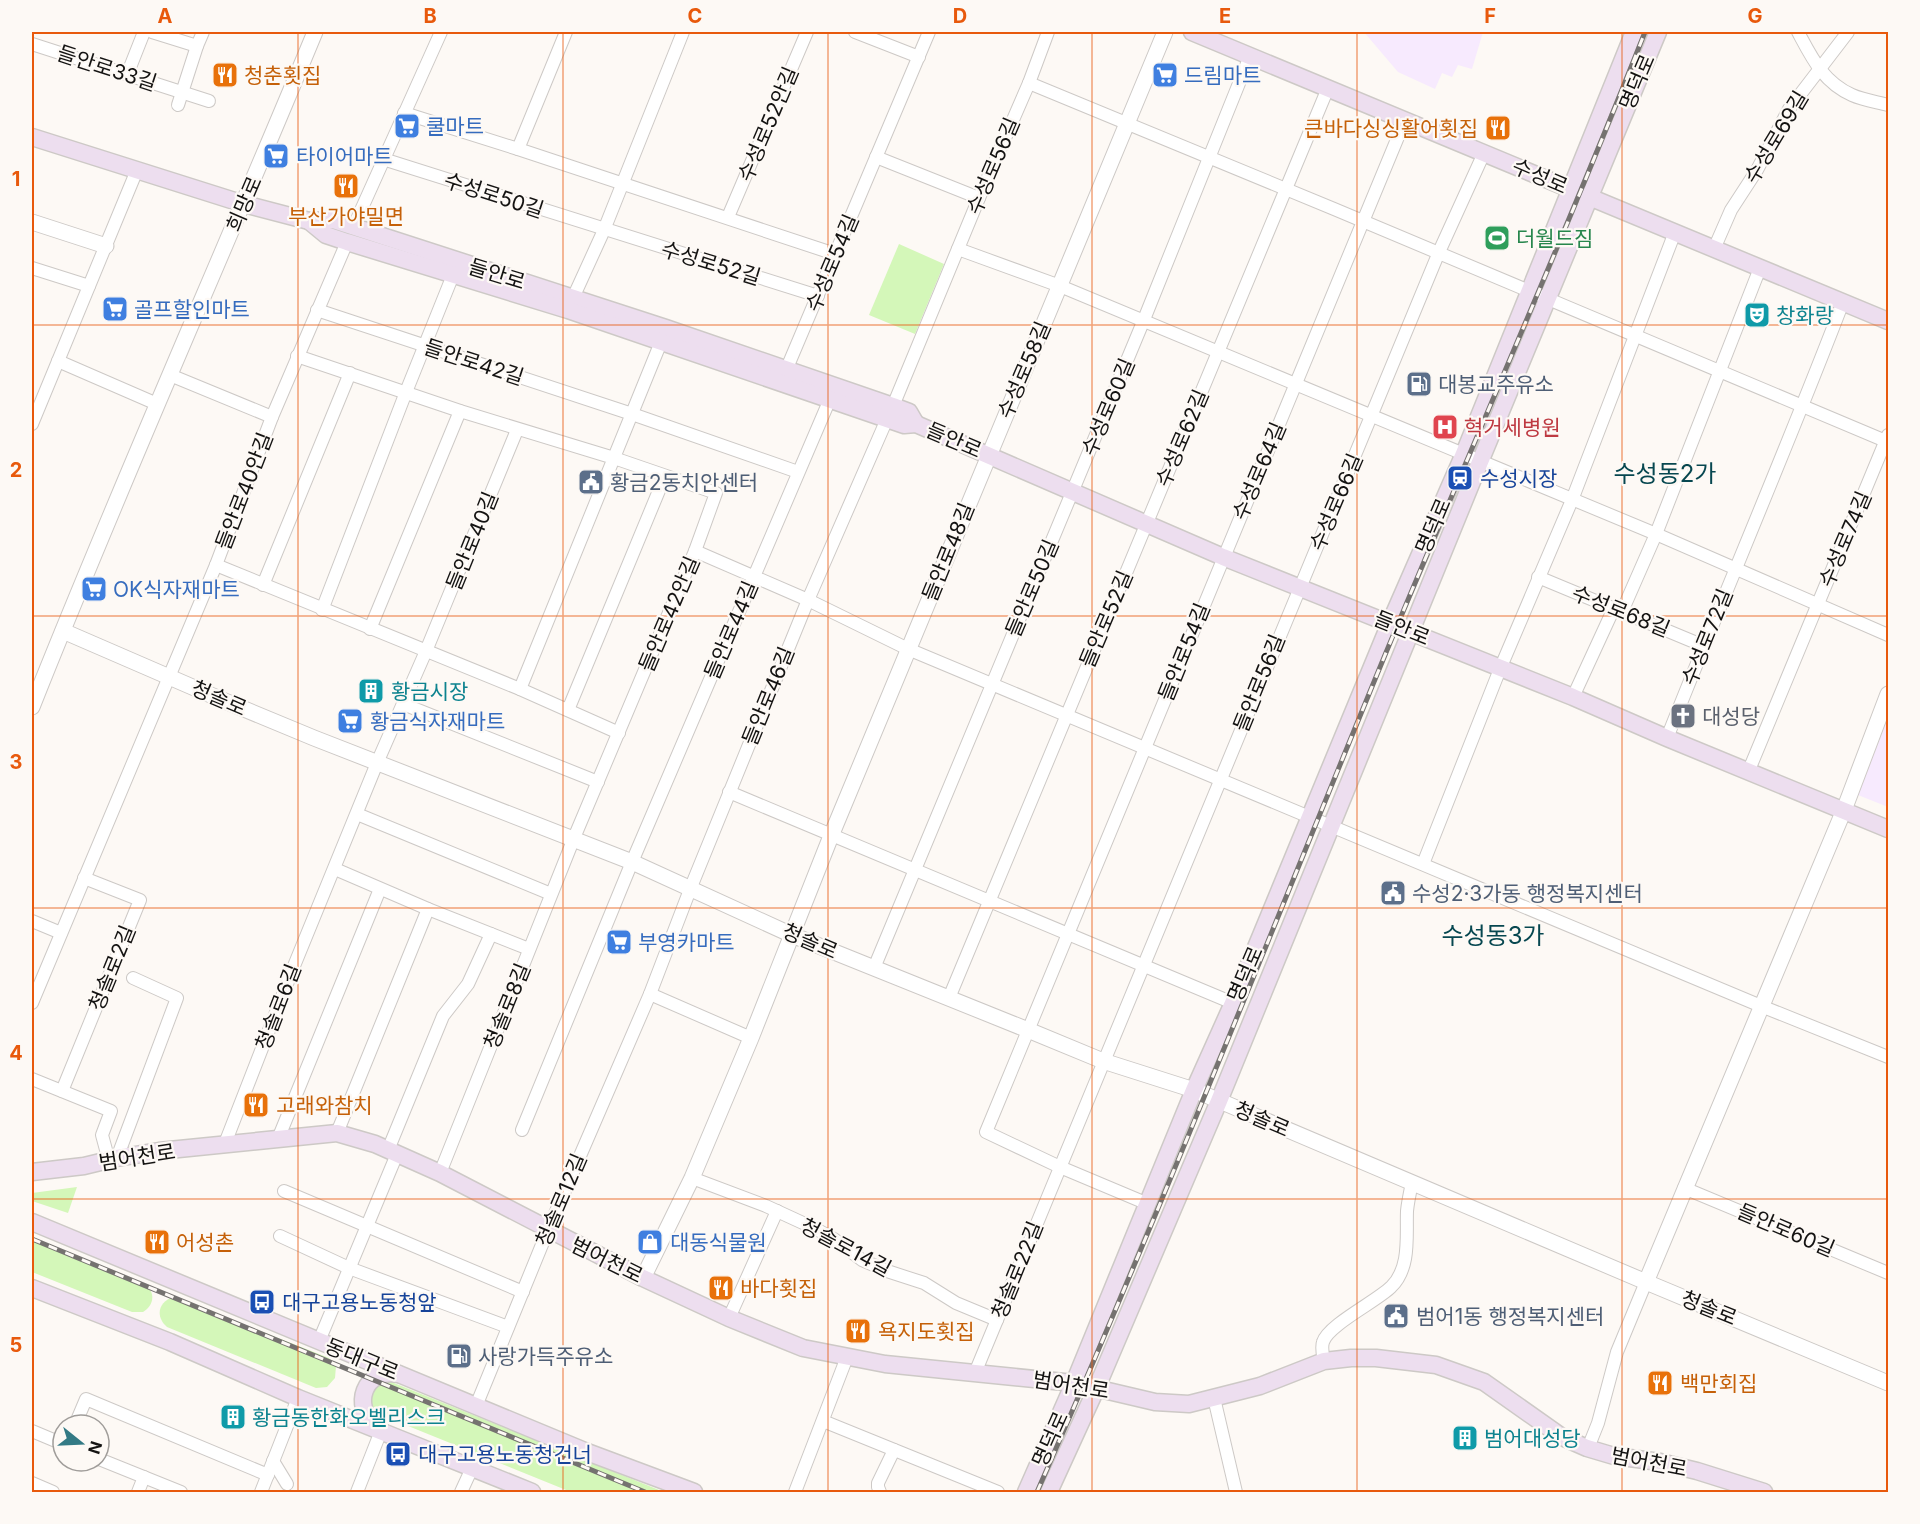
<svg xmlns="http://www.w3.org/2000/svg" width="1920" height="1524" viewBox="0 0 1920 1524" font-family="Inter,'Noto Sans KR',sans-serif">
<style>
.education{fill:#f7eafe}
.green{fill:#d4f7b9}
.lines{fill:none;stroke-linecap:round;stroke-linejoin:round}
.minor-casing{stroke:#cdc9c6;stroke-width:14}
.tertiary-casing{stroke:#cdc9c6;stroke-width:17}
.secondary-casing{stroke:#cdc9c6;stroke-width:19}
.minor{stroke:#fff;stroke-width:12}
.tertiary{stroke:#fff;stroke-width:15}
.secondary{stroke:#eddeef;stroke-width:16}
.rail-casing{stroke:#757270;stroke-width:5}
.rail{stroke:#fdf9f5;stroke-width:3;stroke-dasharray:9;stroke-linecap:butt}
.grid{fill:none;stroke:#e8590c;stroke-width:1.5;stroke-opacity:0.55}
.labels{text-anchor:middle;dominant-baseline:central;stroke-width:4.5;stroke-linejoin:round;paint-order:stroke}
.street-label{font-size:21px;fill:#141312;stroke:#fdf9f5}
.food-label{font-size:21px;fill:#c56008;stroke:#fdf9f5;text-anchor:start}
.shop-label{font-size:21px;fill:#366cbe;stroke:#fdf9f5;text-anchor:start}
.leisure-label{font-size:21px;fill:#27864d;stroke:#fdf9f5;text-anchor:start}
.culture-label{font-size:21px;fill:#0d838f;stroke:#fdf9f5;text-anchor:start}
.service-label{font-size:21px;fill:#4e5e75;stroke:#fdf9f5;text-anchor:start}
.health-label{font-size:21px;fill:#be3a42;stroke:#fdf9f5;text-anchor:start}
.transit-label{font-size:21px;fill:#164399;stroke:#fdf9f5;text-anchor:start}
.worship-label{font-size:21px;fill:#5b616d;stroke:#fdf9f5;text-anchor:start}
.quarter-label{font-size:24px;fill:#074750;stroke:#fdf9f5}
.neatline{fill:none;stroke:#e8590c;stroke-width:2}
.grid-label{font-size:20px;text-anchor:middle;font-weight:bold;fill:#e8590c}
</style>
<rect width="100%" height="100%" fill="#fdf9f5"/>
<!-- education -->
<g class="education">
<polygon points="1364,32 1483,32 1472,69 1458,65 1452,77 1442,73 1435,89 1398,72"/>
<polygon points="1888,718 1888,807 1858,795"/>
</g>
<!-- green -->
<g class="green">
<polygon points="899,244 944,264 915,334 869,315"/>
<polygon points="77,1187 68,1213 32,1201 32,1193"/>
<path d="M32 1238 145 1284C156 1293 154 1305 143 1312H132L32 1272Z"/>
<path d="M174 1297 329 1358 336 1366 335 1378 327 1387 316 1388 167 1327C155 1317 158 1301 174 1297Z"/>
<polygon points="389,1381 664,1492 571,1492 376,1413 372,1411 369,1391 372,1386"/>
</g>
<g class="lines">
<!-- minor casing -->
<g class="minor-casing">
<g id="minor">
<polyline points="152,32 197,46 203,32"/>
<polyline points="855,32 919,57"/>
<path d="M1798 32C1812 58 1823 82 1852 95 1863 100 1877 102 1888 105"/>
<polyline points="32,44 209,101"/>
<polyline points="127,75 144,32"/>
<path d="M1029 83C1316 201 1603 320 1888 442"/>
<polyline points="178,105 197,46"/>
<polyline points="404,113 518,149 835,254"/>
<polyline points="518,149 566,32"/>
<polyline points="876,157 979,198"/>
<polyline points="383,159 818,296"/>
<polyline points="728,217 807,32"/>
<polyline points="353,228 441,32"/>
<polyline points="958,249 1060,286 1656,534 1888,635"/>
<polyline points="1714,249 1731,210 1757,170 1789,109 1848,32"/>
<polyline points="32,268 89,286"/>
<polyline points="573,298 604,230 683,32"/>
<polyline points="317,310 632,414 798,472"/>
<polyline points="297,356 460,411 614,458 716,493 695,551 574,838 440,1173"/>
<polyline points="58,361 157,404"/>
<polyline points="787,368 929,32"/>
<polyline points="170,375 272,417"/>
<polyline points="893,406 979,198 1029,83 1048,32"/>
<polyline points="32,424 137,170"/>
<polyline points="695,551 808,600 908,649 1761,1006 1888,1057"/>
<polyline points="216,565 520,689 619,733"/>
<polyline points="1538,577 1704,646"/>
<polyline points="263,585 350,373"/>
<polyline points="322,610 406,392 453,275"/>
<polyline points="370,629 460,411"/>
<polyline points="520,689 661,342"/>
<polyline points="1573,697 1614,608 1624,607 1656,534 1760,268"/>
<polyline points="403,704 598,782"/>
<polyline points="568,710 665,476"/>
<path d="M1667 738C1725 592 1787 448 1843 302"/>
<polyline points="1749,770 1888,435"/>
<polyline points="729,792 1233,1003"/>
<polyline points="357,814 551,894"/>
<polyline points="1423,864 1500,669 1572,500 1675,232"/>
<polyline points="335,869 428,909 529,949"/>
<polyline points="32,921 61,933"/>
<polyline points="874,968 1143,322 1250,56"/>
<polyline points="650,994 751,1038"/>
<polyline points="949,998 1328,88"/>
<polyline points="32,1003 216,565 272,417 347,242"/>
<polyline points="32,1079 111,1111 102,1135 109,1161"/>
<polyline points="62,1091 140,900 84,878"/>
<polyline points="522,1130 632,862 830,399"/>
<polyline points="337,1133 428,909"/>
<polyline points="278,1139 380,889"/>
<polyline points="224,1146 294,966 377,763 426,651 517,430"/>
<polyline points="388,1150 443,1016 468,984 491,934"/>
<polyline points="117,1158 177,998 133,978"/>
<polyline points="692,1178 766,1206 816,1229 834,1239 862,1260 887,1271 924,1283 956,1303 997,1320"/>
<polyline points="1684,1188 1888,1273"/>
<polyline points="284,1191 523,1292"/>
<polyline points="1148,1204 1060,1167 986,1132 1405,120"/>
<polyline points="280,1236 349,1268 508,1327"/>
<polyline points="729,1318 777,1211"/>
<polyline points="319,1341 397,1154"/>
<path d="M1324 1361C1323 1355 1321 1348 1323 1342 1328 1325 1377 1301 1391 1287 1411 1268 1406 1235 1407 1211 1408 1201 1410 1192 1412 1183"/>
<polyline points="975,1373 1439,252 1484,153"/>
<polyline points="1214,1398 1236,1492"/>
<polyline points="476,1406 548,1230 650,994 691,887 808,600 887,419"/>
<polyline points="823,1421 998,1492"/>
<polyline points="75,1425 86,1399 268,1475"/>
<polyline points="32,1431 63,1444"/>
<polyline points="1588,1448 1598,1423 1617,1352 1646,1282"/>
<polyline points="99,1459 181,1492"/>
<polyline points="273,1461 287,1484"/>
<polyline points="32,1483 53,1492"/>
<polyline points="138,1492 144,1477"/>
<polyline points="261,1492 298,1398"/>
<polyline points="357,1492 381,1431"/>
<polyline points="461,1492 472,1468"/>
<polyline points="795,1492 847,1357"/>
<polyline points="880,1492 878,1487 878,1483 894,1450"/>
</g>
</g>
<!-- tertiary casing -->
<g class="tertiary-casing">
<g id="tertiary">
<polyline points="32,222 106,246"/>
<polyline points="63,631 220,699 314,738 632,862 792,935 1028,1030 1103,1061 1194,1090 1646,1282 1888,1383"/>
<path d="M32 707C122 480 222 257 315 32"/>
<polyline points="643,1278 692,1178 751,1038 831,836 1165,32"/>
<polyline points="1646,1282 1844,810 1888,694"/>
</g>
</g>
<!-- secondary casing -->
<g class="secondary-casing">
<g id="secondary">
<polyline points="1192,32 1888,321"/>
<polyline points="32,137 244,204 309,221 333,220 666,328 893,406 909,412 916,424"/>
<polyline points="309,221 326,235 347,242 568,310 904,425 916,424 1223,557 1573,697 1667,738 1888,829"/>
<polyline points="32,1172 84,1166 117,1158 159,1151 337,1133 375,1144 440,1173 643,1278 729,1318 803,1348 885,1364 1074,1383 1155,1402 1189,1404 1260,1386 1324,1361 1351,1358 1376,1358 1436,1365 1484,1382 1562,1437 1587,1448 1614,1456 1660,1462 1697,1471 1764,1492"/>
<polyline points="32,1222 587,1452 694,1492"/>
<polyline points="32,1288 170,1342 298,1398 532,1492"/>
<path d="M376 1427C351 1406 364 1368 398 1374"/>
<polyline points="1026,1492 1074,1383 1194,1090 1233,1003 1390,623 1463,456 1634,32"/>
<polyline points="1049,1492 1097,1387 1219,1101 1480,462 1658,32"/>
</g>
</g>
<!-- minor -->
<use href="#minor" class="minor"/>
<!-- tertiary -->
<use href="#tertiary" class="tertiary"/>
<!-- secondary -->
<use href="#secondary" class="secondary"/>
<!-- rail casing -->
<g class="rail-casing">
<g id="rail">
<polyline points="32,1239 645,1492"/>
<path d="M1037 1492C1158 1216 1270 935 1385 655 1471 447 1563 241 1645 32"/>
</g>
</g>
<!-- rail -->
<use href="#rail" class="rail"/>
</g>
<!-- grid -->
<path class="grid" d="M298 32V1492M563 32V1492M828 32V1492M1092 32V1492M1357 32V1492M1622 32V1492M32 325H1888M32 616H1888M32 908H1888M32 1199H1888"/>
<!-- icons -->
<defs>
<g id="restaurant-square" transform="scale(1.35)"><rect x="-9" y="-9" width="18" height="18" rx="4" fill="#e8710a" stroke="#fdf9f5"/><path d="M-5-6h1v4h1v-4h1v4h1v-4h1v5L-1.5 .5V6h-2V.5L-5-1ZM5-6V6H3V1.5H1.5Q1.5-4 5-6Z" fill="#fff"/></g>
<g id="supermarket-square" transform="scale(1.35)"><rect x="-9" y="-9" width="18" height="18" rx="4" fill="#3f7fe0" stroke="#fdf9f5"/><path d="M-6-5.5h2.5l.6 2H6L4.5 2H-2.5L-4.4-4H-6ZM-1.5 3.2a1.3 1.3 0 1 0 .1 0ZM3 3.2a1.3 1.3 0 1 0 .1 0Z" fill="#fff"/></g>
<g id="stadium-square" transform="scale(1.35)"><rect x="-9" y="-9" width="18" height="18" rx="4" fill="#2e9e5b" stroke="#fdf9f5"/><path d="M0-5a6.5 5 0 1 0 0 10a6.5 5 0 1 0 0-10ZM-3.5-1.8h7v3.6h-7Z" fill="#fff"/></g>
<g id="theatre-square" transform="scale(1.35)"><rect x="-9" y="-9" width="18" height="18" rx="4" fill="#0f9aa8" stroke="#fdf9f5"/><path d="M-5-5.5Q0-4 5-5.5V0Q5 5 0 6Q-5 5-5 0ZM-3.3-2.5H-1v1.5H-3.3ZM1-2.5H3.3v1.5H1ZM-2.8 1Q0 5.5 2.8 1Z" fill="#fff"/></g>
<g id="fuel-square" transform="scale(1.35)"><rect x="-9" y="-9" width="18" height="18" rx="4" fill="#5c6f8a" stroke="#fdf9f5"/><path d="M-5.5-6h7V0h2V4h1.3V-2.5L3-4.5l.8-.8L6-3V5H2.5V1h-1V6h-7ZM-4.2-4.7v3.2H.2V-4.7Z" fill="#fff"/></g>
<g id="hospital-square" transform="scale(1.35)"><rect x="-9" y="-9" width="18" height="18" rx="4" fill="#e0444e" stroke="#fdf9f5"/><path d="M-5-5h3v3.5h4V-5h3V5h-3V1.5h-4V5h-3Z" fill="#fff"/></g>
<g id="station-square" transform="scale(1.35)"><rect x="-9" y="-9" width="18" height="18" rx="4" fill="#1a4fb4" stroke="#fdf9f5"/><path d="M-3-6H3Q5-6 5-4V2Q5 4 3 4L4.5 6H3L1.5 4h-3L-3 6H-4.5L-3 4Q-5 4-5 2V-4Q-5-6-3-6ZM-3.5-4v3h7v-3ZM-3.5 1v1.5H-2V1ZM2 1v1.5H3.5V1Z" fill="#fff"/></g>
<g id="civic-square" transform="scale(1.35)"><rect x="-9" y="-9" width="18" height="18" rx="4" fill="#5c6f8a" stroke="#fdf9f5"/><path d="M-.6-6.5H3V-4.5H.6V-3L4-1V1h2V6H-6V1h2V-1L-.6-3ZM-1.2 2.5V6h2.4V2.5Z" fill="#fff"/></g>
<g id="building-square" transform="scale(1.35)"><rect x="-9" y="-9" width="18" height="18" rx="4" fill="#0f9aa8" stroke="#fdf9f5"/><path d="M-4-6H4V6H1V3H-1V6H-4ZM-2.5-4.3h1.7v1.8h-1.7ZM.8-4.3h1.7v1.8H.8ZM-2.5-1h1.7V.8h-1.7ZM.8-1h1.7V.8H.8Z" fill="#fff"/></g>
<g id="church-square" transform="scale(1.35)"><rect x="-9" y="-9" width="18" height="18" rx="4" fill="#6b7280" stroke="#fdf9f5"/><path d="M-1.2-6h2.4v3.5h3.3v2.4h-3.3V6h-2.4V-.1h-3.3v-2.4h3.3Z" fill="#fff"/></g>
<g id="shop-square" transform="scale(1.35)"><rect x="-9" y="-9" width="18" height="18" rx="4" fill="#3f7fe0" stroke="#fdf9f5"/><path d="M-5-2.5h2.3a2.7 3.5 0 0 1 5.4 0H5L5.5 6h-11ZM-1.5-2.5h3a1.5 2.3 0 0 0-3 0Z" fill="#fff"/></g>
<g id="bus-square" transform="scale(1.35)"><rect x="-9" y="-9" width="18" height="18" rx="4" fill="#1a4fb4" stroke="#fdf9f5"/><path d="M-5-6H5V4H4V6H2V4H-2V6H-4V4H-5ZM-3.5-4V0h7V-4ZM-3.5 1.2v1.5H-2V1.2ZM2 1.2v1.5H3.5V1.2Z" fill="#fff"/></g>
</defs>
<g fill-rule="evenodd">
<use href="#restaurant-square" x="225" y="75"/>
<use href="#supermarket-square" x="1165" y="75"/>
<use href="#supermarket-square" x="407" y="126"/>
<use href="#restaurant-square" x="1498" y="128"/>
<use href="#supermarket-square" x="276" y="156"/>
<use href="#restaurant-square" x="346" y="186"/>
<use href="#stadium-square" x="1497" y="238"/>
<use href="#supermarket-square" x="115" y="309"/>
<use href="#theatre-square" x="1757" y="315"/>
<use href="#fuel-square" x="1419" y="384"/>
<use href="#hospital-square" x="1445" y="427"/>
<use href="#station-square" x="1460" y="478"/>
<use href="#civic-square" x="591" y="482"/>
<use href="#supermarket-square" x="94" y="589"/>
<use href="#building-square" x="371" y="691"/>
<use href="#church-square" x="1683" y="716"/>
<use href="#supermarket-square" x="350" y="721"/>
<use href="#civic-square" x="1393" y="893"/>
<use href="#supermarket-square" x="619" y="942"/>
<use href="#restaurant-square" x="256" y="1105"/>
<use href="#restaurant-square" x="157" y="1242"/>
<use href="#shop-square" x="650" y="1242"/>
<use href="#restaurant-square" x="721" y="1288"/>
<use href="#bus-square" x="262" y="1302"/>
<use href="#civic-square" x="1396" y="1316"/>
<use href="#restaurant-square" x="858" y="1331"/>
<use href="#fuel-square" x="459" y="1356"/>
<use href="#restaurant-square" x="1660" y="1383"/>
<use href="#building-square" x="233" y="1417"/>
<use href="#building-square" x="1465" y="1438"/>
<use href="#bus-square" x="398" y="1454"/>
</g>
<g class="labels">
<!-- street labels -->
<g class="street-label">
<text transform="translate(107 68) rotate(18)">들안로33길</text>
<text transform="translate(1637 82) rotate(-67)">명덕로</text>
<text transform="translate(768 124) rotate(-67)">수성로52안길</text>
<text transform="translate(1776 137) rotate(-59)">수성로69길</text>
<text transform="translate(993 166) rotate(-67)">수성로56길</text>
<text transform="translate(1540 176) rotate(23)">수성로</text>
<text transform="translate(494 195) rotate(18)">수성로50길</text>
<text transform="translate(244 204) rotate(-67)">희망로</text>
<text transform="translate(711 263) rotate(17)">수성로52길</text>
<text transform="translate(832 263) rotate(-67)">수성로54길</text>
<text transform="translate(497 274) rotate(17)">들안로</text>
<text transform="translate(474 362) rotate(18)">들안로42길</text>
<text transform="translate(1024 370) rotate(-67)">수성로58길</text>
<text transform="translate(1108 407) rotate(-67)">수성로60길</text>
<text transform="translate(1182 438) rotate(-67)">수성로62길</text>
<text transform="translate(954 440) rotate(23)">들안로</text>
<text transform="translate(1259 471) rotate(-67)">수성로64길</text>
<text transform="translate(244 491) rotate(-69)">들안로40안길</text>
<text transform="translate(1336 502) rotate(-67)">수성로66길</text>
<text transform="translate(1433 526) rotate(-67)">명덕로</text>
<text transform="translate(1845 539) rotate(-67)">수성로74길</text>
<text transform="translate(472 541) rotate(-68)">들안로40길</text>
<text transform="translate(948 552) rotate(-68)">들안로48길</text>
<text transform="translate(1032 588) rotate(-67)">들안로50길</text>
<text transform="translate(1621 611) rotate(22)">수성로68길</text>
<text transform="translate(669 614) rotate(-67)">들안로42안길</text>
<text transform="translate(1106 619) rotate(-67)">들안로52길</text>
<text transform="translate(1402 628) rotate(22)">들안로</text>
<text transform="translate(731 630) rotate(-67)">들안로44길</text>
<text transform="translate(1707 637) rotate(-68)">수성로72길</text>
<text transform="translate(1184 652) rotate(-68)">들안로54길</text>
<text transform="translate(1259 683) rotate(-68)">들안로56길</text>
<text transform="translate(768 696) rotate(-68)">들안로46길</text>
<text transform="translate(219 698) rotate(23)">청솔로</text>
<text transform="translate(810 941) rotate(23)">청솔로</text>
<text transform="translate(112 968) rotate(-68)">청솔로2길</text>
<text transform="translate(1245 974) rotate(-67)">명덕로</text>
<text transform="translate(507 1006) rotate(-68)">청솔로8길</text>
<text transform="translate(278 1007) rotate(-69)">청솔로6길</text>
<text transform="translate(1262 1119) rotate(23)">청솔로</text>
<text transform="translate(137 1157) rotate(-9)">범어천로</text>
<text transform="translate(561 1200) rotate(-67)">청솔로12길</text>
<text transform="translate(1786 1230) rotate(23)">들안로60길</text>
<text transform="translate(846 1247) rotate(28)">청솔로14길</text>
<text transform="translate(607 1260) rotate(26)">범어천로</text>
<text transform="translate(1017 1270) rotate(-68)">청솔로22길</text>
<text transform="translate(1709 1308) rotate(22)">청솔로</text>
<text transform="translate(362 1359) rotate(22)">동대구로</text>
<text transform="translate(1071 1385) rotate(9)">범어천로</text>
<text transform="translate(1050 1439) rotate(-66)">명덕로</text>
<text transform="translate(1649 1462) rotate(11)">범어천로</text>
</g>
<!-- food labels -->
<g class="food-label">
<text x="244" y="75">청춘횟집</text>
<text x="1478" y="128" text-anchor="end">큰바다싱싱활어횟집</text>
<text x="346" y="216" text-anchor="middle">부산가야밀면</text>
<text x="276" y="1105">고래와참치</text>
<text x="176" y="1242">어성촌</text>
<text x="740" y="1288">바다횟집</text>
<text x="878" y="1331">욕지도횟집</text>
<text x="1680" y="1383">백만회집</text>
</g>
<!-- shop labels -->
<g class="shop-label">
<text x="1184" y="75">드림마트</text>
<text x="426" y="126">쿨마트</text>
<text x="296" y="156">타이어마트</text>
<text x="134" y="309">골프할인마트</text>
<text x="113" y="589">OK식자재마트</text>
<text x="370" y="721">황금식자재마트</text>
<text x="638" y="942">부영카마트</text>
<text x="670" y="1242">대동식물원</text>
</g>
<!-- leisure labels -->
<g class="leisure-label">
<text x="1516" y="238">더월드짐</text>
</g>
<!-- culture labels -->
<g class="culture-label">
<text x="1776" y="315">창화랑</text>
<text x="391" y="691">황금시장</text>
<text x="252" y="1417">황금동한화오벨리스크</text>
<text x="1484" y="1438">범어대성당</text>
</g>
<!-- service labels -->
<g class="service-label">
<text x="1438" y="384">대봉교주유소</text>
<text x="610" y="482">황금2동치안센터</text>
<text x="1412" y="893">수성2·3가동 행정복지센터</text>
<text x="1416" y="1316">범어1동 행정복지센터</text>
<text x="478" y="1356">사랑가득주유소</text>
</g>
<!-- health labels -->
<g class="health-label">
<text x="1464" y="427">혁거세병원</text>
</g>
<!-- transit labels -->
<g class="transit-label">
<text x="1480" y="478">수성시장</text>
<text x="282" y="1302">대구고용노동청앞</text>
<text x="418" y="1454">대구고용노동청건너</text>
</g>
<!-- worship labels -->
<g class="worship-label">
<text x="1702" y="716">대성당</text>
</g>
<!-- quarter labels -->
<g class="quarter-label">
<text x="1665" y="473">수성동2가</text>
<text x="1493" y="935">수성동3가</text>
</g>
</g>
<!-- border -->
<rect width="1920" height="1524" fill="none" stroke="#fdf9f5" stroke-width="66"/>
<!-- north arrow -->
<g transform="translate(81 1443) rotate(108)"><circle r="28" fill="#fdf9f5" stroke="#a09d9a" stroke-width="1.5"/>
<path d="M0-4.5L10 22L0 15L-10 22Z" fill="#337a85"/>
<text y="-9" font-size="16" font-weight="bold" text-anchor="middle" fill="#141312">N</text>
</g>
<rect x="33" y="33" width="1854" height="1458" class="neatline"/>
<g class="grid-label">
<text x="165" y="23">A</text>
<text x="430" y="23">B</text>
<text x="695" y="23">C</text>
<text x="960" y="23">D</text>
<text x="1225" y="23">E</text>
<text x="1490" y="23">F</text>
<text x="1755" y="23">G</text>
<text x="16" y="186">1</text>
<text x="16" y="477">2</text>
<text x="16" y="769">3</text>
<text x="16" y="1060">4</text>
<text x="16" y="1352">5</text>
</g>
</svg>
